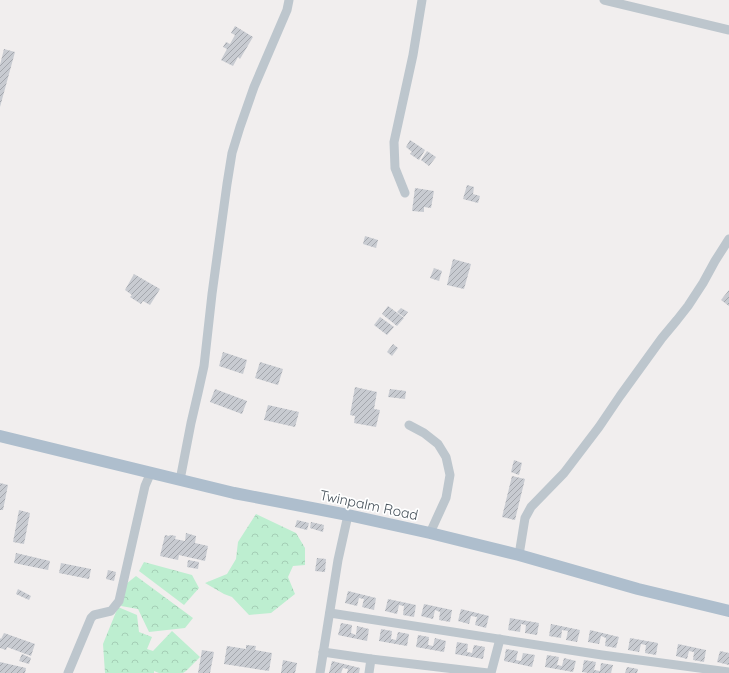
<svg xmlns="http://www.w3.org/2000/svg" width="729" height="673" viewBox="0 0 729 673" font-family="Quicksand,sans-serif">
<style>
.forest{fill:url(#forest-crowns)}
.building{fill:url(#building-hatch)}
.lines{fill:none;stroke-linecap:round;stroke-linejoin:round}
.minor{stroke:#bdc6cd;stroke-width:9}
.major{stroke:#aebecd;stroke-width:12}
.labels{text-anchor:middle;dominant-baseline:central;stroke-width:3.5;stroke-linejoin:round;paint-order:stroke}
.street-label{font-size:14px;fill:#47525b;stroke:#fff}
</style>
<defs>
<pattern id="forest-crowns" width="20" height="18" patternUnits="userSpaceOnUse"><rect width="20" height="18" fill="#bdeed0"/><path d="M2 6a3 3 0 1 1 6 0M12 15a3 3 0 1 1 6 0" fill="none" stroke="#a4ceb5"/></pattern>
<pattern id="building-hatch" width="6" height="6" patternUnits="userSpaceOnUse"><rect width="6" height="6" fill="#c8cbd1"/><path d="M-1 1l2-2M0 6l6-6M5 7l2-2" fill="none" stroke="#a4a7ad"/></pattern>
</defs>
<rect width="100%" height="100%" fill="#f1eeee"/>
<!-- forest -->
<g class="forest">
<polygon points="256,514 296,533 305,548 305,565 293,566 288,577 295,594 271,613 249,615 232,597 224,594 205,583 227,574 236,559 238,542"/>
<polygon points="144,562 192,575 199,588 184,605 139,571"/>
<polygon points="136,576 193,618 185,628 149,632 138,609 121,606 126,584"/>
<polygon points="118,607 137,615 139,632 152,637 147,649 153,651 172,631 200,657 186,671 183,673 159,673 154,671 154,673 105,673 103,644"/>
</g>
<!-- building -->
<g class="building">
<polygon points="235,26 253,37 240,59 238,57 233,66 221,60 227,49 223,47 226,42 230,44 235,35 231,33"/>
<polygon points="4,49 15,52 0,107 0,65"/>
<polygon points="410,140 425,150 419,160 410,154 412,152 406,147"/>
<polygon points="427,151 436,157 429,166 421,160"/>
<polygon points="467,185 474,187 473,194 480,196 478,203 463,199"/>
<polygon points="415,188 434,191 431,208 424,207 424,212 412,211"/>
<polygon points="365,236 378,240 376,248 363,244"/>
<polygon points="453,259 471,264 464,289 447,285"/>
<polygon points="434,268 442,271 439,281 430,278"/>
<polygon points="134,274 160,289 150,305 143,301 141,304 130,297 132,295 125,290"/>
<polygon points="729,290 729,306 721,300"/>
<polygon points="388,306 404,318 397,326 382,314"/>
<polygon points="401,308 408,312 404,317 397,312"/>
<polygon points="380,317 394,327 387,335 374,325"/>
<polygon points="393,344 398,348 392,356 387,352"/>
<polygon points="223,352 247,360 243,374 219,366"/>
<polygon points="260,362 283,369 278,385 255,378"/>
<polygon points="355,387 377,392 374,409 380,410 376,427 354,423 355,416 350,415"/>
<polygon points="215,389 247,401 242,414 210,402"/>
<polygon points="390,389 406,391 405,399 388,397"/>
<polygon points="268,405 299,412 295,427 264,420"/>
<polygon points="514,460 522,463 519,475 511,472"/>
<polygon points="512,476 525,479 515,520 502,517"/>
<polygon points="0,483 8,485 3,510 0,510"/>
<polygon points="19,510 30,513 24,544 13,542"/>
<polygon points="297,520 309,523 307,530 295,527"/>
<polygon points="311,522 324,525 323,532 310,528"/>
<polygon points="186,533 196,536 195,543 208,546 205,561 179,555 178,560 160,556 165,535 169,536 170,535 176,536 175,539 185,541"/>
<polygon points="16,553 50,561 48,570 14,563"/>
<polygon points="317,558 326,559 325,572 315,571"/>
<polygon points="188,560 199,562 198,569 187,567"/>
<polygon points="61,563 91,569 89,579 59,573"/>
<polygon points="108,570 116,572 114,581 106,579"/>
<polygon points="18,589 31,596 29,600 16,594"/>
<polygon points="348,591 376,598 374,610 362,607 364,599 359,598 357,606 345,603"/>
<polygon points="388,599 416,605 414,617 403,615 404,606 399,605 397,614 385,611"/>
<polygon points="424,604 452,610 450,622 439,620 440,612 435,610 433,619 421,616"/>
<polygon points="461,609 489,616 486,628 475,625 477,617 471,616 469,624 458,621"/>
<polygon points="510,618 539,623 537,635 525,633 526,625 521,624 520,632 508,630"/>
<polygon points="341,623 352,625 351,633 356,635 357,626 369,629 367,641 338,635"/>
<polygon points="551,624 580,630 577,642 566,640 568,631 562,630 561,638 549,636"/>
<polygon points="381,629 392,631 391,639 396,640 398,632 409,634 407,646 379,641"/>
<polygon points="590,630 619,637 616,648 605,646 606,638 601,636 599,644 588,642"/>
<polygon points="4,633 35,644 31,656 7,647 6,650 0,648 0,638 1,639"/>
<polygon points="418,635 429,637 428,645 433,646 435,638 446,641 444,652 416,647"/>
<polygon points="630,638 658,643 656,655 645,653 646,645 641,644 639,652 628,650"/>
<polygon points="457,642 468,644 467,652 472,653 474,645 485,647 483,659 455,654"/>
<polygon points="678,644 706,650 704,662 693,660 694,652 689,651 687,659 676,656"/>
<polygon points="246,645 256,646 255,650 272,653 269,671 224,664 227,646 246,649"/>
<polygon points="506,649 518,651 516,660 521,661 523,653 535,655 532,667 504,661"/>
<polygon points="202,650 214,652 210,673 198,673"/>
<polygon points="720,651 729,653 729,665 717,662"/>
<polygon points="22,654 31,658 29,664 19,661"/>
<polygon points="547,655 559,657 557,665 562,666 564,658 576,661 573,672 545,667"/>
<polygon points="283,660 297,663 295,673 281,673"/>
<polygon points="584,660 596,662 594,670 600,671 601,663 613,665 611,673 589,673 582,672"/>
<polygon points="332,661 360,668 359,673 347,673 348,669 343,668 341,673 329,673"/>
<polygon points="0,662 26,668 25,673 0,673"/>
<polygon points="627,667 638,669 637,673 625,673"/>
</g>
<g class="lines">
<!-- minor -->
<g class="minor">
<polyline points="604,0 729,30"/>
<polyline points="405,193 395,168 394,142 413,55 422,0"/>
<polyline points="409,425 424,433 438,444 446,457 450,475 446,498 430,533"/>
<polyline points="180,480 191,423 198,393 204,366 212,294 227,184 232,153 240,127 254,87 287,10 289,0"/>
<polyline points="519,555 525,518 531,507 564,473 599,427 620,396 662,338 677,320 688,306 703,283 715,261 729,239"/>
<polyline points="330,613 602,655 729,672"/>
<polyline points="323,652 371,659 488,673"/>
<polyline points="68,673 91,618 94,615 111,611 119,601 145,486 151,472"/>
<polyline points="320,673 338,560 348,515"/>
<polyline points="369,673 371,659"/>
<polyline points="491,673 500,639"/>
</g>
<!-- major -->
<polyline class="major" points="0,436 234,493 348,515 430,533 519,555 638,589 729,611"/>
</g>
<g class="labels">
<!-- street labels -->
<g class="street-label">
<text transform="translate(369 505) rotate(12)">Twinpalm Road</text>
</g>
</g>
</svg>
